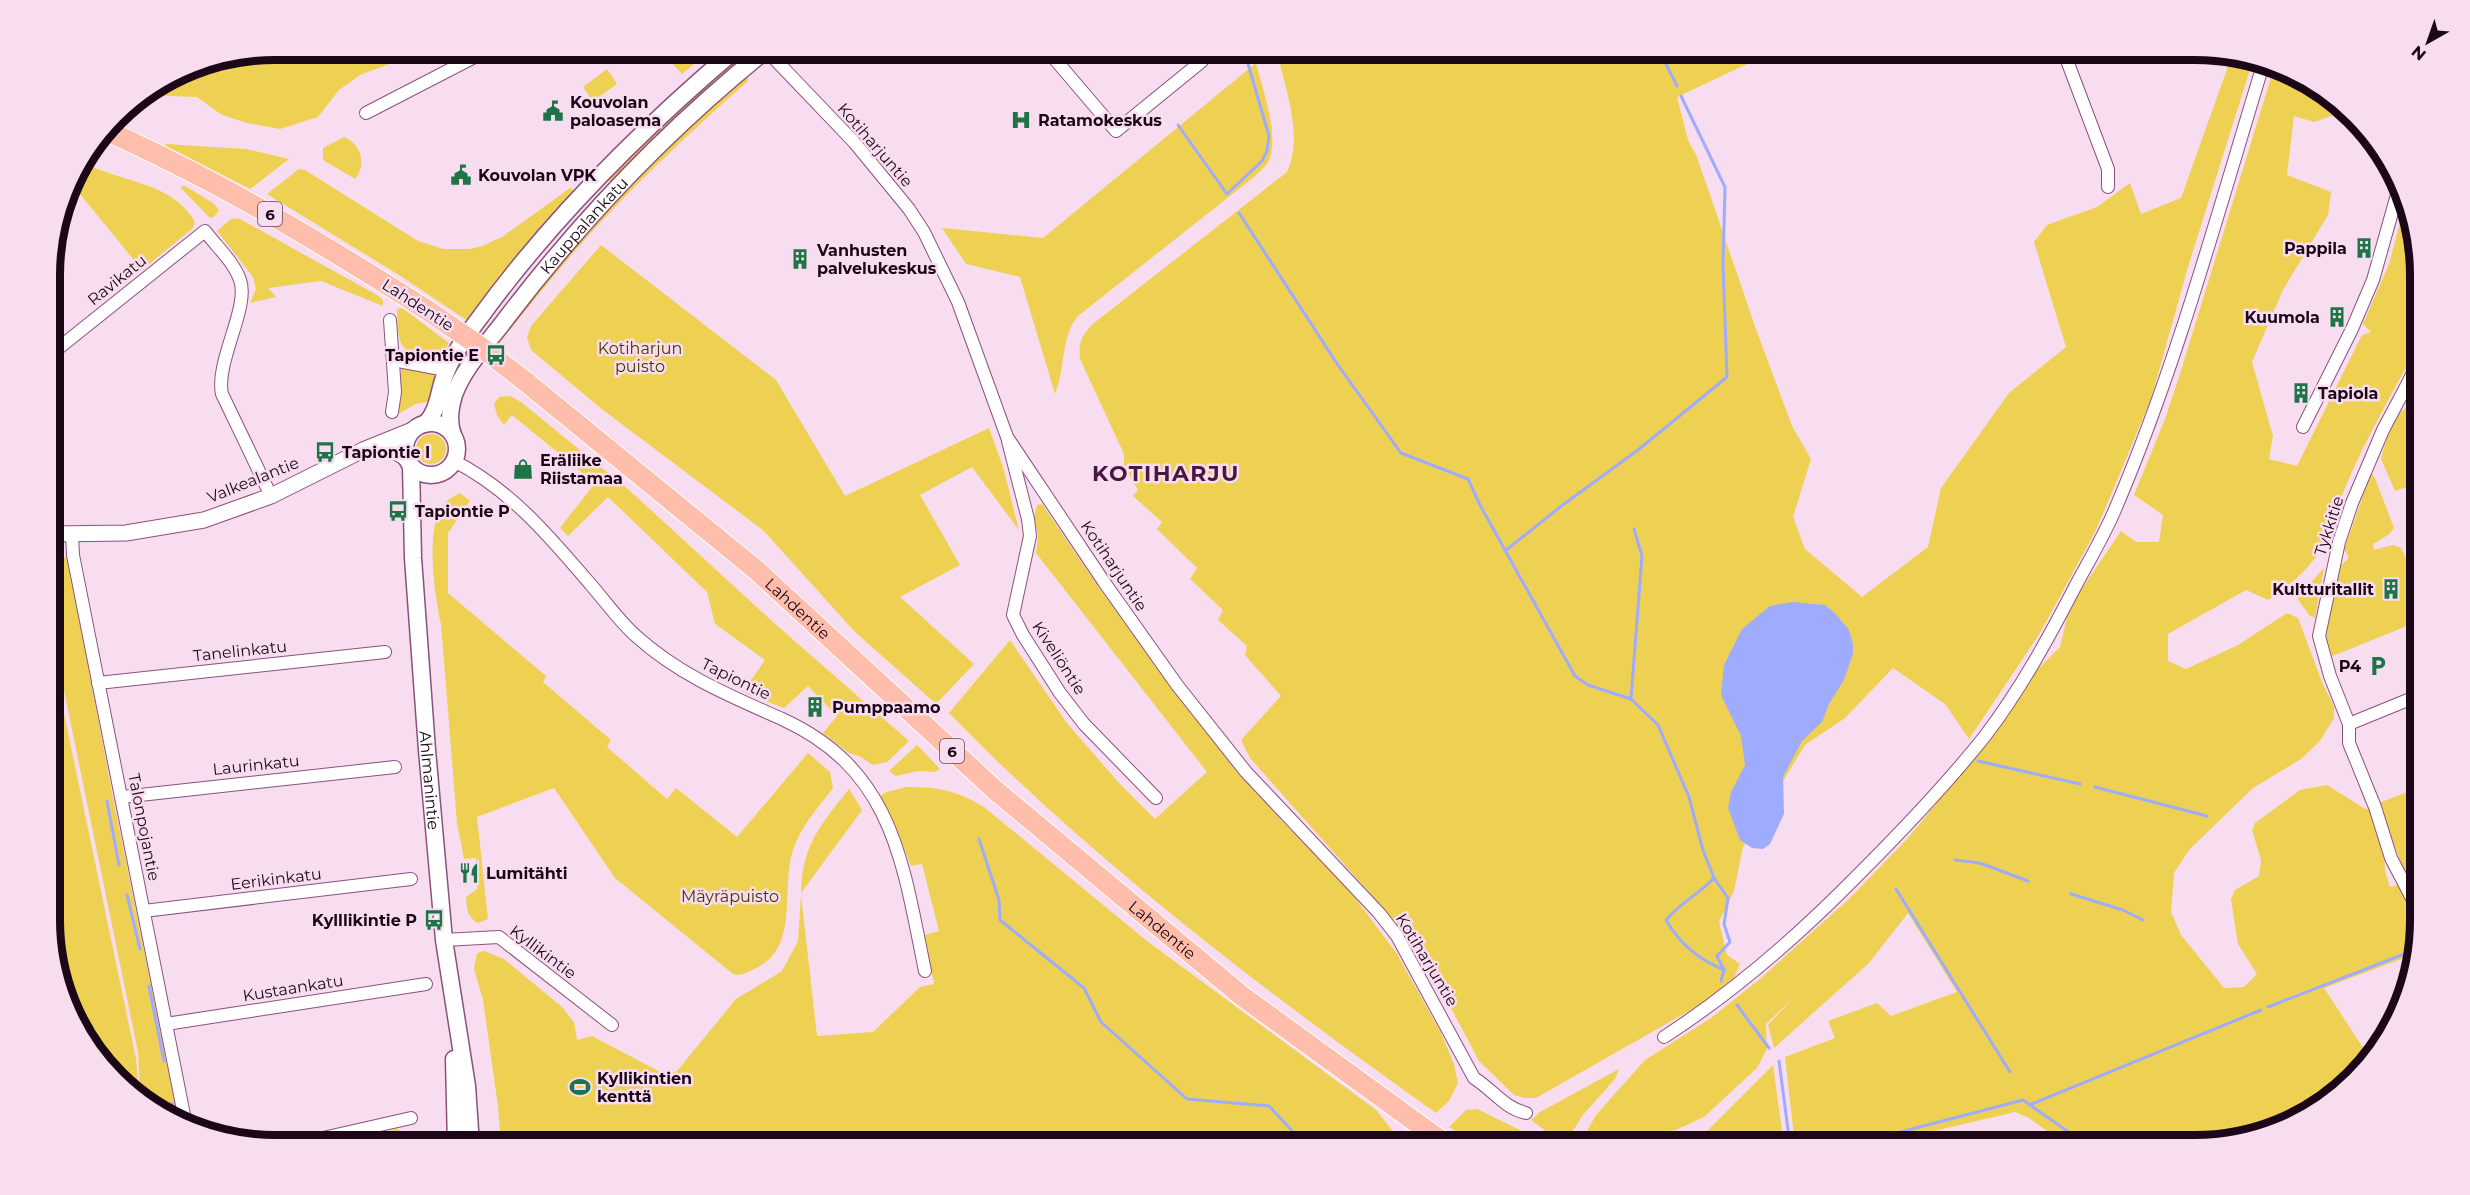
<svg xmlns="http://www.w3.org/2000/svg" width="2470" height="1195" viewBox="0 0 2470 1195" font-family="Montserrat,sans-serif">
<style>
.green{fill:#eed152}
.water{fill:#9facfe}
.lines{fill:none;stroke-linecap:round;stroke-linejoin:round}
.stream{stroke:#9facfe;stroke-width:3}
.minor-casing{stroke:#8b517d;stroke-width:14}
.tertiary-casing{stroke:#8b517d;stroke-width:17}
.secondary-casing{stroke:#8b517d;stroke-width:19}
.trunk-casing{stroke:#fff;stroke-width:22}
.minor{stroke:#fff;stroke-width:12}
.tertiary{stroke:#fff;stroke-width:15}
.secondary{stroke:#fff;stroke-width:16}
.trunk{stroke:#ffbeac;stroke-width:20}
.trunk-bridge-casing{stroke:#fff;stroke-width:22;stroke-linecap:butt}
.trunk-bridge{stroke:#ffbeac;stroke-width:20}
.labels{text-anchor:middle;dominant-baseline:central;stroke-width:5;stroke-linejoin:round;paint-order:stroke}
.shield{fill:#f8ddf0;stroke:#5e4759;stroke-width:1.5}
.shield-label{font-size:15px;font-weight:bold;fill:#1c0718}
.poi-label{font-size:16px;font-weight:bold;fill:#1c0718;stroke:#f8ddf0;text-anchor:start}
.street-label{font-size:16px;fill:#1c0718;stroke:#f8ddf0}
.park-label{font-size:16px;fill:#443900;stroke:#f8ddf0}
.district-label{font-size:22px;font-weight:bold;letter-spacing:1.5px;fill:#4b1741;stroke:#f8ddf0}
.rim{fill:none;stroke:#1c0718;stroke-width:8}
</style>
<rect width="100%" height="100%" fill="#f8ddf0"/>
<!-- green -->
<g class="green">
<polygon points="275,50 415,50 408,57 360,75 339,90 318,117 280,129 247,123 222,115 197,97 143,95 189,67"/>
<polygon points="660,50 672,50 679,57 687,50 694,58 704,50 711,50 682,74"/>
<path d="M1278 50H1777L1677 97 1688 140 1697 157 1756 329 1792 426 1811 459 1793 517 1805 549 1862 597 1928 547 1941 488 2009 393 2066 347 2034 242 2047 225 2097 207 2130 183 2141 214 2181 198 2231 58 2252 63 2188 267 2151 399 2113 490 2095 532 2040 633 1969 739 1945 704 1893 668 1845 718 1805 745 1743 847 1734 891 1719 922 1727 955 1740 964 1734 978 1703 1003 1536 1098H1525L1514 1095 1479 1061 1421 951 1250 758 1241 740 1281 696 1245 655 1247 646 1218 620 1223 610 1190 579 1197 568 1157 529 1162 522 1133 496 1138 490 1124 466V454L1080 359C1078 342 1082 335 1094 323L1287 172C1304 135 1285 90 1277 51Z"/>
<polygon points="736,59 739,64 612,183 607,179 667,119"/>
<path d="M1256 63C1262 88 1282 141 1267 164 1263 169 1258 173 1254 177L1078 316C1060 338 1066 368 1055 394L1020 277 966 264 942 228 1043 238Z"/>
<path d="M2274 68 2294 73 2343 112 2314 122 2294 116 2287 175 2331 192 2328 215 2283 290 2252 362 2273 436 2269 459 2297 466 2362 335 2371 332 2363 324 2389 264 2406 200 2419 246V346L2407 370 2405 369C2384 408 2362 447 2345 488 2338 504 2335 521 2328 537 2315 564 2293 584 2268 600L2246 590 2168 634V661L2186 669 2238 645 2287 613 2298 618 2322 682 2334 707V718L2320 741 2301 759 2253 788 2189 850 2174 873 2171 912 2181 935 2224 988 2244 987 2257 974 2238 944 2231 899 2235 890 2259 876 2261 860 2252 830 2255 823 2300 790 2327 785 2362 807 2372 811 2384 850 2385 871 2390 887 2408 882 2379 803 2420 787V920L2412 955 2324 988 2371 1060 2364 1069 2320 1108 2267 1134 2209 1145H2066L2029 1118 2015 1112 1875 1145H1795L1785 1057 1835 1038 1828 1021 1877 1003 1891 1016 1957 992 1908 913 1869 963 1774 1048 1768 1025 1793 998 1766 1024 1767 1049 1757 1068 1704 1117 1676 1130 1587 1143 1583 1138 1596 1115 1645 1060 1711 1018 1760 979 1849 899 1909 837 2002 723 2035 672 2060 647 2067 617 2081 590 2121 531 2136 542H2159L2163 515 2134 495 2165 419 2180 374Z"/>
<polygon points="607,69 617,84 593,101 583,87"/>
<path d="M748 73V81C687 135 627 191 574 252 548 282 523 314 498 345L494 342 549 274 652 162Z"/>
<path d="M344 137C361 144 367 164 355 179L323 160V148Z"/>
<polygon points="166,144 246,149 289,159 250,189 166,146"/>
<path d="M83 162C121 183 172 181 195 222L193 228 142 270 71 183 73 176Z"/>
<polygon points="299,169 305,170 418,241 443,249 470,249 482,246 502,237 570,188 576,191 468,321 399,275 267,194"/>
<polygon points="185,186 213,203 219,210 213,218 209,217 180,187"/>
<polygon points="238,218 377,295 383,300 383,306 321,281 268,288 276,297 250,303 256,289 253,277 217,231 231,219"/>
<polygon points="601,245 776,380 845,496 989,428 1003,467 1019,530 972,467 920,495 960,565 900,597 974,664 936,704 854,631 764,531 603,410 531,350 527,337 531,326"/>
<path d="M402 308 449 343C446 348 444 355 438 358 427 365 406 354 401 343 397 333 398 320 397 309Z"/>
<polygon points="408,365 433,374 436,379 432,401 416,404 398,414 401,368"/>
<polygon points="510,396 521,402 629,490 773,622 909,741 887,762 873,765 861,757 849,753 823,733 837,716 808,686 784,708 743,692 765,660 715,624 707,592 608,497 568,536 560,528 595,483 512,415 504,425 497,415 494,404 499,397"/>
<path d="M2406 408C2426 417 2419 464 2419 483L2395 491 2381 459C2385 444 2392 416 2406 408Z"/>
<circle cx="431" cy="449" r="15"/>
<path d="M2371 473 2375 478 2394 528 2388 535 2373 544 2374 550 2393 545 2401 548C2409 565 2428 603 2417 622L2330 657C2320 629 2335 593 2341 565L2348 559V555L2344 550Z"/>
<path d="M460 493 470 501 448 533V593L546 676 543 682 611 740 607 747 667 799 676 788 737 837 808 753 830 772 833 788C818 808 801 826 793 850 780 889 801 949 754 969 746 973 741 976 733 974L615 878 554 788 477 817 488 919 478 923C467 917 467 909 466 897L477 889 478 880 476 858 464 859 457 823 441 624C435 596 424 528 444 504 448 499 455 496 460 493Z"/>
<path d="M1042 504 1097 585 1181 699 1279 818 1347 887 1397 954 1440 1031 1454 1064 1458 1083 1449 1101 1436 1113C1267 993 1094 862 949 713L1010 640 1066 722 1119 783 1155 819 1207 772 1036 553 1038 535 1034 517 1037 505Z"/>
<polygon points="51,548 68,559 112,793 179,1123 140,1093 138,1052 59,666 51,646"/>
<polygon points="2324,568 2315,618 2309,615 2297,598"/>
<polygon points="51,651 136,1059 139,1092 96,1057 67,1006 51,950"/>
<polygon points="917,745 940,769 934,772 918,771 896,776 889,771"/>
<path d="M906 787C939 787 955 790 984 807L1147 941 1376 1110 1404 1145H501L498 1106 483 1000 474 969 477 953 484 951 504 959 562 1007 574 1022 577 1040 592 1036 666 1075 677 1071 736 999 782 971 798 941 801 895 817 1036 873 1032 920 987 934 984 925 935 939 931 922 864 911 866 896 828 879 799 884 793Z"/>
<path d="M849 789 862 810 801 893C802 845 821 824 849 789Z"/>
<polygon points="1773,1065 1784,1145 1764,1145 1762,1139 1734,1145 1693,1145"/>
<polygon points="1619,1069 1615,1079 1582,1116 1567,1141 1551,1135 1531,1120 1540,1112"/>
<polygon points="1477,1109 1526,1133 1541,1145 1478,1145 1449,1127 1466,1110"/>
<polygon points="397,1129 403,1132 403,1138 378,1145 329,1145"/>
</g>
<!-- water -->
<polygon class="water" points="1793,602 1825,605 1835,613 1849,630 1853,644 1853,654 1844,680 1829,704 1822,722 1802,741 1783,777 1784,814 1770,844 1763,849 1752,848 1740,840 1728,808 1731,792 1745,765 1741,736 1721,695 1724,665 1742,629 1770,606"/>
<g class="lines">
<!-- stream -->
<g class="stream">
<polyline points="1659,50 1677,86"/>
<polyline points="1178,125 1227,194 1262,161 1267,151 1269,136 1244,50"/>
<polyline points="1239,213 1338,365 1401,453 1468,479 1480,505 1575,676 1588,685 1631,699 1658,725 1689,797 1703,850 1714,878 1728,898 1724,924 1730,942 1717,956 1724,970"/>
<polyline points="1505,551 1560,507 1638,450 1727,377 1723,264 1725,187 1681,96"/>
<polyline points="1631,699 1642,556 1634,529"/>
<polyline points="1978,761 2080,784"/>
<polyline points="2095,787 2207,816"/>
<polyline points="107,801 119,865"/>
<polyline points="979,839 999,900 1000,920 1084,988 1101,1022 1187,1099 1269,1106 1296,1135 1326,1145"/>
<polyline points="1955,860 1980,863 2028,881"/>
<path d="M1714 878C1699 894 1680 903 1666 920 1680 944 1698 959 1724 970L1721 981"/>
<polyline points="1896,889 2010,1072"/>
<polyline points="2071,894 2123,910 2143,920"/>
<polyline points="127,895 140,949"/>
<polyline points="149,986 164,1061"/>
<polyline points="1737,1005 1769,1048"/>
<polyline points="2268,1007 2407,953"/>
<polyline points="1779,1061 1790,1145"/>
<polyline points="172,1103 176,1123"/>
<polyline points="2029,1105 2261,1010"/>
<polyline points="1851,1145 2023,1100 2087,1145"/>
</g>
<!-- minor casing -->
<g class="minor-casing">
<g id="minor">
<path d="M766 50 854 142 909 209 924 232 958 302 1007 437 1104 582 1177 685 1246 772 1379 913 1397 936 1474 1078C1493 1090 1504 1108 1526 1113"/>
<polyline points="1047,50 1116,131 1202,61 1205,50"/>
<polyline points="2063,50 2108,169 2108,187"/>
<polyline points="366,113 488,50"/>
<polyline points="390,320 395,392 392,412"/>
<path d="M50 355 205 231C216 246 234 262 240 280 250 307 215 362 222 394L271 496"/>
<polyline points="2419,359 2410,379 2419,399"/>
<polyline points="393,360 446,370"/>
<polyline points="2410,379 2383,430 2352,503 2339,542 2319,636 2330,676 2349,724 2349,743 2375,807 2391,858 2416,906"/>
<polyline points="2303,427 2352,329 2373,280 2400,184"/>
<polyline points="1008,441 1028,519 1030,536 1013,615 1023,635 1060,693 1084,724 1156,798"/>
<path d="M454 461C511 490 550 537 591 585 606 602 619 621 636 636 679 675 730 696 782 719 894 770 903 864 925 971"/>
<polyline points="72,535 73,555 186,1125"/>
<polyline points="98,683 385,652"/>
<polyline points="2349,724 2420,695"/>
<polyline points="122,797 395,767"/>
<polyline points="144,911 411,879"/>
<polyline points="444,940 499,937 612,1025"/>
<polyline points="166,1024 426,984"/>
<path d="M1664 1037C1735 991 1799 935 1858 875 1902 831 1946 785 1985 736 2021 689 2049 637 2076 585 2089 561 2103 537 2114 512 2176 368 2217 215 2263 65"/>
<polyline points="292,1145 411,1118"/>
</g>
</g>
<!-- tertiary casing -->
<g class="tertiary-casing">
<g id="tertiary">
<polyline points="374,448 393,450 407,459"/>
<polyline points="51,534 126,533 204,520 271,496 363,450 415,429"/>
</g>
</g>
<!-- secondary casing -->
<g class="secondary-casing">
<g id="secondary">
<circle cx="431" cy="449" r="26"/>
<path d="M425 424C440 410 438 388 447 370 455 351 468 333 481 316 553 217 642 129 735 50"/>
<path id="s1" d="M453 435C448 422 450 408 454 395 464 367 487 344 505 320 581 220 668 129 766 50"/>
<path id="s2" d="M411 465 413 558 427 750 444 940 467 1086 471 1145"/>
<polyline points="454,1059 456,1145"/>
<polyline points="426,1145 456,1141 465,1143"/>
</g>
</g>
<!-- trunk casing -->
<g class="trunk-casing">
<g id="trunk">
<path d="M107 131C219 181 323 244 427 310"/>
<path id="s3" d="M526 382 755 569 995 790 1242 996 1447 1145"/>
</g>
</g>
<!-- minor -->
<use href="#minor" class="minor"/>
<!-- tertiary -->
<use href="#tertiary" class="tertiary"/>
<!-- secondary -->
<use href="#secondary" class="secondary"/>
<!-- trunk -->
<use href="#trunk" class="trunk"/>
<!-- trunk-bridge casing -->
<g class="trunk-bridge-casing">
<polyline id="trunk-bridge" points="427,310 478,345 526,382"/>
</g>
<!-- trunk-bridge -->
<use href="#trunk-bridge" class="trunk-bridge"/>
</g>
<!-- icons -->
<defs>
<g id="civic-bare" transform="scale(1.62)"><path d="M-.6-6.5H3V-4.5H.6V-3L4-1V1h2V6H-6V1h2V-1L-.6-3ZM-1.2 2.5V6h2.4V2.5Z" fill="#1c7447" stroke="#f8ddf0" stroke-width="2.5" paint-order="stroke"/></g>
<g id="hospital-bare" transform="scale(1.62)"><path d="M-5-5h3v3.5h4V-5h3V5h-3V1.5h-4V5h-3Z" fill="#1c7447" stroke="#f8ddf0" stroke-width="2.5" paint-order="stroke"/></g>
<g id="building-bare" transform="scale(1.62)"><path d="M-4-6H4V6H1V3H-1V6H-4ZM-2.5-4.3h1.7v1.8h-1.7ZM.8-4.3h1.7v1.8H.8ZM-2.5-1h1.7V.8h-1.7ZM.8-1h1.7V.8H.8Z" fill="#1c7447" stroke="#f8ddf0" stroke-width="2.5" paint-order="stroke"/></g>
<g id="bus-bare" transform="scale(1.62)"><path d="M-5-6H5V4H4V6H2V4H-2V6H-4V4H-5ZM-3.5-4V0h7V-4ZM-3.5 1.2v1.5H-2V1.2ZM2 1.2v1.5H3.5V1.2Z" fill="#1c7447" stroke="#f8ddf0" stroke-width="2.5" paint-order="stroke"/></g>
<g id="shop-bare" transform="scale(1.62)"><path d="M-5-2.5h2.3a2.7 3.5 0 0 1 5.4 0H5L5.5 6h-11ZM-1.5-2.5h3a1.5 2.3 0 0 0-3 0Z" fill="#1c7447" stroke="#f8ddf0" stroke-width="2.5" paint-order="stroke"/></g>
<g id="parking-bare" transform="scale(1.62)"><path d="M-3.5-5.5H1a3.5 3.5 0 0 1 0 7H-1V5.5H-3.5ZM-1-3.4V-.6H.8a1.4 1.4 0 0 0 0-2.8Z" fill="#1c7447" stroke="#f8ddf0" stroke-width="2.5" paint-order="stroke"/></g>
<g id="restaurant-bare" transform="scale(1.62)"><path d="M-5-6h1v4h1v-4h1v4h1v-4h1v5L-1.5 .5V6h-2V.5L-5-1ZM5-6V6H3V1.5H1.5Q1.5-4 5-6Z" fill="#1c7447" stroke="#f8ddf0" stroke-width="2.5" paint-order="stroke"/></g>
<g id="stadium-bare" transform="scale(1.62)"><path d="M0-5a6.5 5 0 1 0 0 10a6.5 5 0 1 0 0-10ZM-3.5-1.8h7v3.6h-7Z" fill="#1c7447" stroke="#f8ddf0" stroke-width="2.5" paint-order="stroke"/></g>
</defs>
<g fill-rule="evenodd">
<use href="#civic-bare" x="553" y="111"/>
<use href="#hospital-bare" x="1021" y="120"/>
<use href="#civic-bare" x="461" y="175"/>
<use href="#building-bare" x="2364" y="248"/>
<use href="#building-bare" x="800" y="259"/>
<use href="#building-bare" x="2337" y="317"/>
<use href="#bus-bare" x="496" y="355"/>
<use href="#building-bare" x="2301" y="393"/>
<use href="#bus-bare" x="325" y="452"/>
<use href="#shop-bare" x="523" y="469"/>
<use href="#bus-bare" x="398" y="511"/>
<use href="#building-bare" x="2391" y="589"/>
<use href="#parking-bare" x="2378" y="666"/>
<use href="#building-bare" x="815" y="707"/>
<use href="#restaurant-bare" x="469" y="873"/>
<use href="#bus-bare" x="434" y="920"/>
<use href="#stadium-bare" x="580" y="1087"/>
</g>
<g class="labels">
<!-- shield labels -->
<g class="shield">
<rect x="258" y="202" width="24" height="24" rx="4.5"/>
<rect x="940" y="739" width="24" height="24" rx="4.5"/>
</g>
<g class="shield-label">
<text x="270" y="214">6</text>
<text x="952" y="751">6</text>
</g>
<!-- poi labels -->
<g class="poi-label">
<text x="570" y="102">Kouvolan<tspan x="570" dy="18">paloasema</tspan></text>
<text x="1038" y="120">Ratamokeskus</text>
<text x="478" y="175">Kouvolan VPK</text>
<text x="2347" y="248" text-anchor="end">Pappila</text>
<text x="817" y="250">Vanhusten<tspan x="817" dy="18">palvelukeskus</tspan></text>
<text x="2320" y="317" text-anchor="end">Kuumola</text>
<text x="479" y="355" text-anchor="end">Tapiontie E</text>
<text x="2318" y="393">Tapiola</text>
<text x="342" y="452">Tapiontie I</text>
<text x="540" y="460">Eräliike<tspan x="540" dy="18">Riistamaa</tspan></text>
<text x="415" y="511">Tapiontie P</text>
<text x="2374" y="589" text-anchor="end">Kultturitallit</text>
<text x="2361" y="666" text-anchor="end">P4</text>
<text x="832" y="707">Pumppaamo</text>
<text x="486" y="873">Lumitähti</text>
<text x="417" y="920" text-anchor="end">Kylllikintie P</text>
<text x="597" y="1078">Kyllikintien<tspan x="597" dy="18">kenttä</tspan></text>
</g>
<!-- street labels -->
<g class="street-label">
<text transform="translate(875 145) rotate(49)">Kotiharjuntie</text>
<text stroke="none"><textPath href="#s1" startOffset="255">Kauppalankatu</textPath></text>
<text transform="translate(117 280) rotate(-39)">Ravikatu</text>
<text transform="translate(418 305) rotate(33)">Lahdentie</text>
<text transform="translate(253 480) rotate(-22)">Valkealantie</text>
<text transform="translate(2329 526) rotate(-72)">Tykkitie</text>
<text transform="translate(1114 566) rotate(56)">Kotiharjuntie</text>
<text stroke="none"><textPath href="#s3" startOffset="354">Lahdentie</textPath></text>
<text transform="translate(240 651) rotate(-6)">Tanelinkatu</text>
<text transform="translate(1059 658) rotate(57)">Kiveliöntie</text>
<text transform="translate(736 679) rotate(26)">Tapiontie</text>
<text transform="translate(256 765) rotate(-6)">Laurinkatu</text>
<text stroke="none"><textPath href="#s2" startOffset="316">Ahlmanintie</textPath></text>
<text transform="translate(144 827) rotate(79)">Talonpojantie</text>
<text transform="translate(276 879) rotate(-7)">Eerikinkatu</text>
<text stroke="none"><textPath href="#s3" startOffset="840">Lahdentie</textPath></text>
<text transform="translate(543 952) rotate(37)">Kyllikintie</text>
<text transform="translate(1427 960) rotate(59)">Kotiharjuntie</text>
<text transform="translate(293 988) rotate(-9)">Kustaankatu</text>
</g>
<!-- park labels -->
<g class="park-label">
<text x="640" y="348">Kotiharjun<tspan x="640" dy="18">puisto</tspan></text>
<text x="730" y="896">Mäyräpuisto</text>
</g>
<!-- district labels -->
<g class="district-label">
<text x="1166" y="473">KOTIHARJU</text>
</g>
</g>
<!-- crop -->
<path d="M0 0H2470V1195H0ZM275 60H2195A215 215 0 0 1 2410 275V920A215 215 0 0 1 2195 1135H275A215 215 0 0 1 60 920V275A215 215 0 0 1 275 60Z" fill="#f8ddf0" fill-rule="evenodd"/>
<path class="rim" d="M275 60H2195A215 215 0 0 1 2410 275V920A215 215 0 0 1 2195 1135H275A215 215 0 0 1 60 920V275A215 215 0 0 1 275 60Z"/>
<!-- north arrow -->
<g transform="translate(2428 42) rotate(220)" stroke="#f8ddf0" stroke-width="4.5" paint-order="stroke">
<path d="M0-4.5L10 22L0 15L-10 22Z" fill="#1c0718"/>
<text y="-9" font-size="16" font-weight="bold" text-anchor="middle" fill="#1c0718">N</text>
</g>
</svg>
